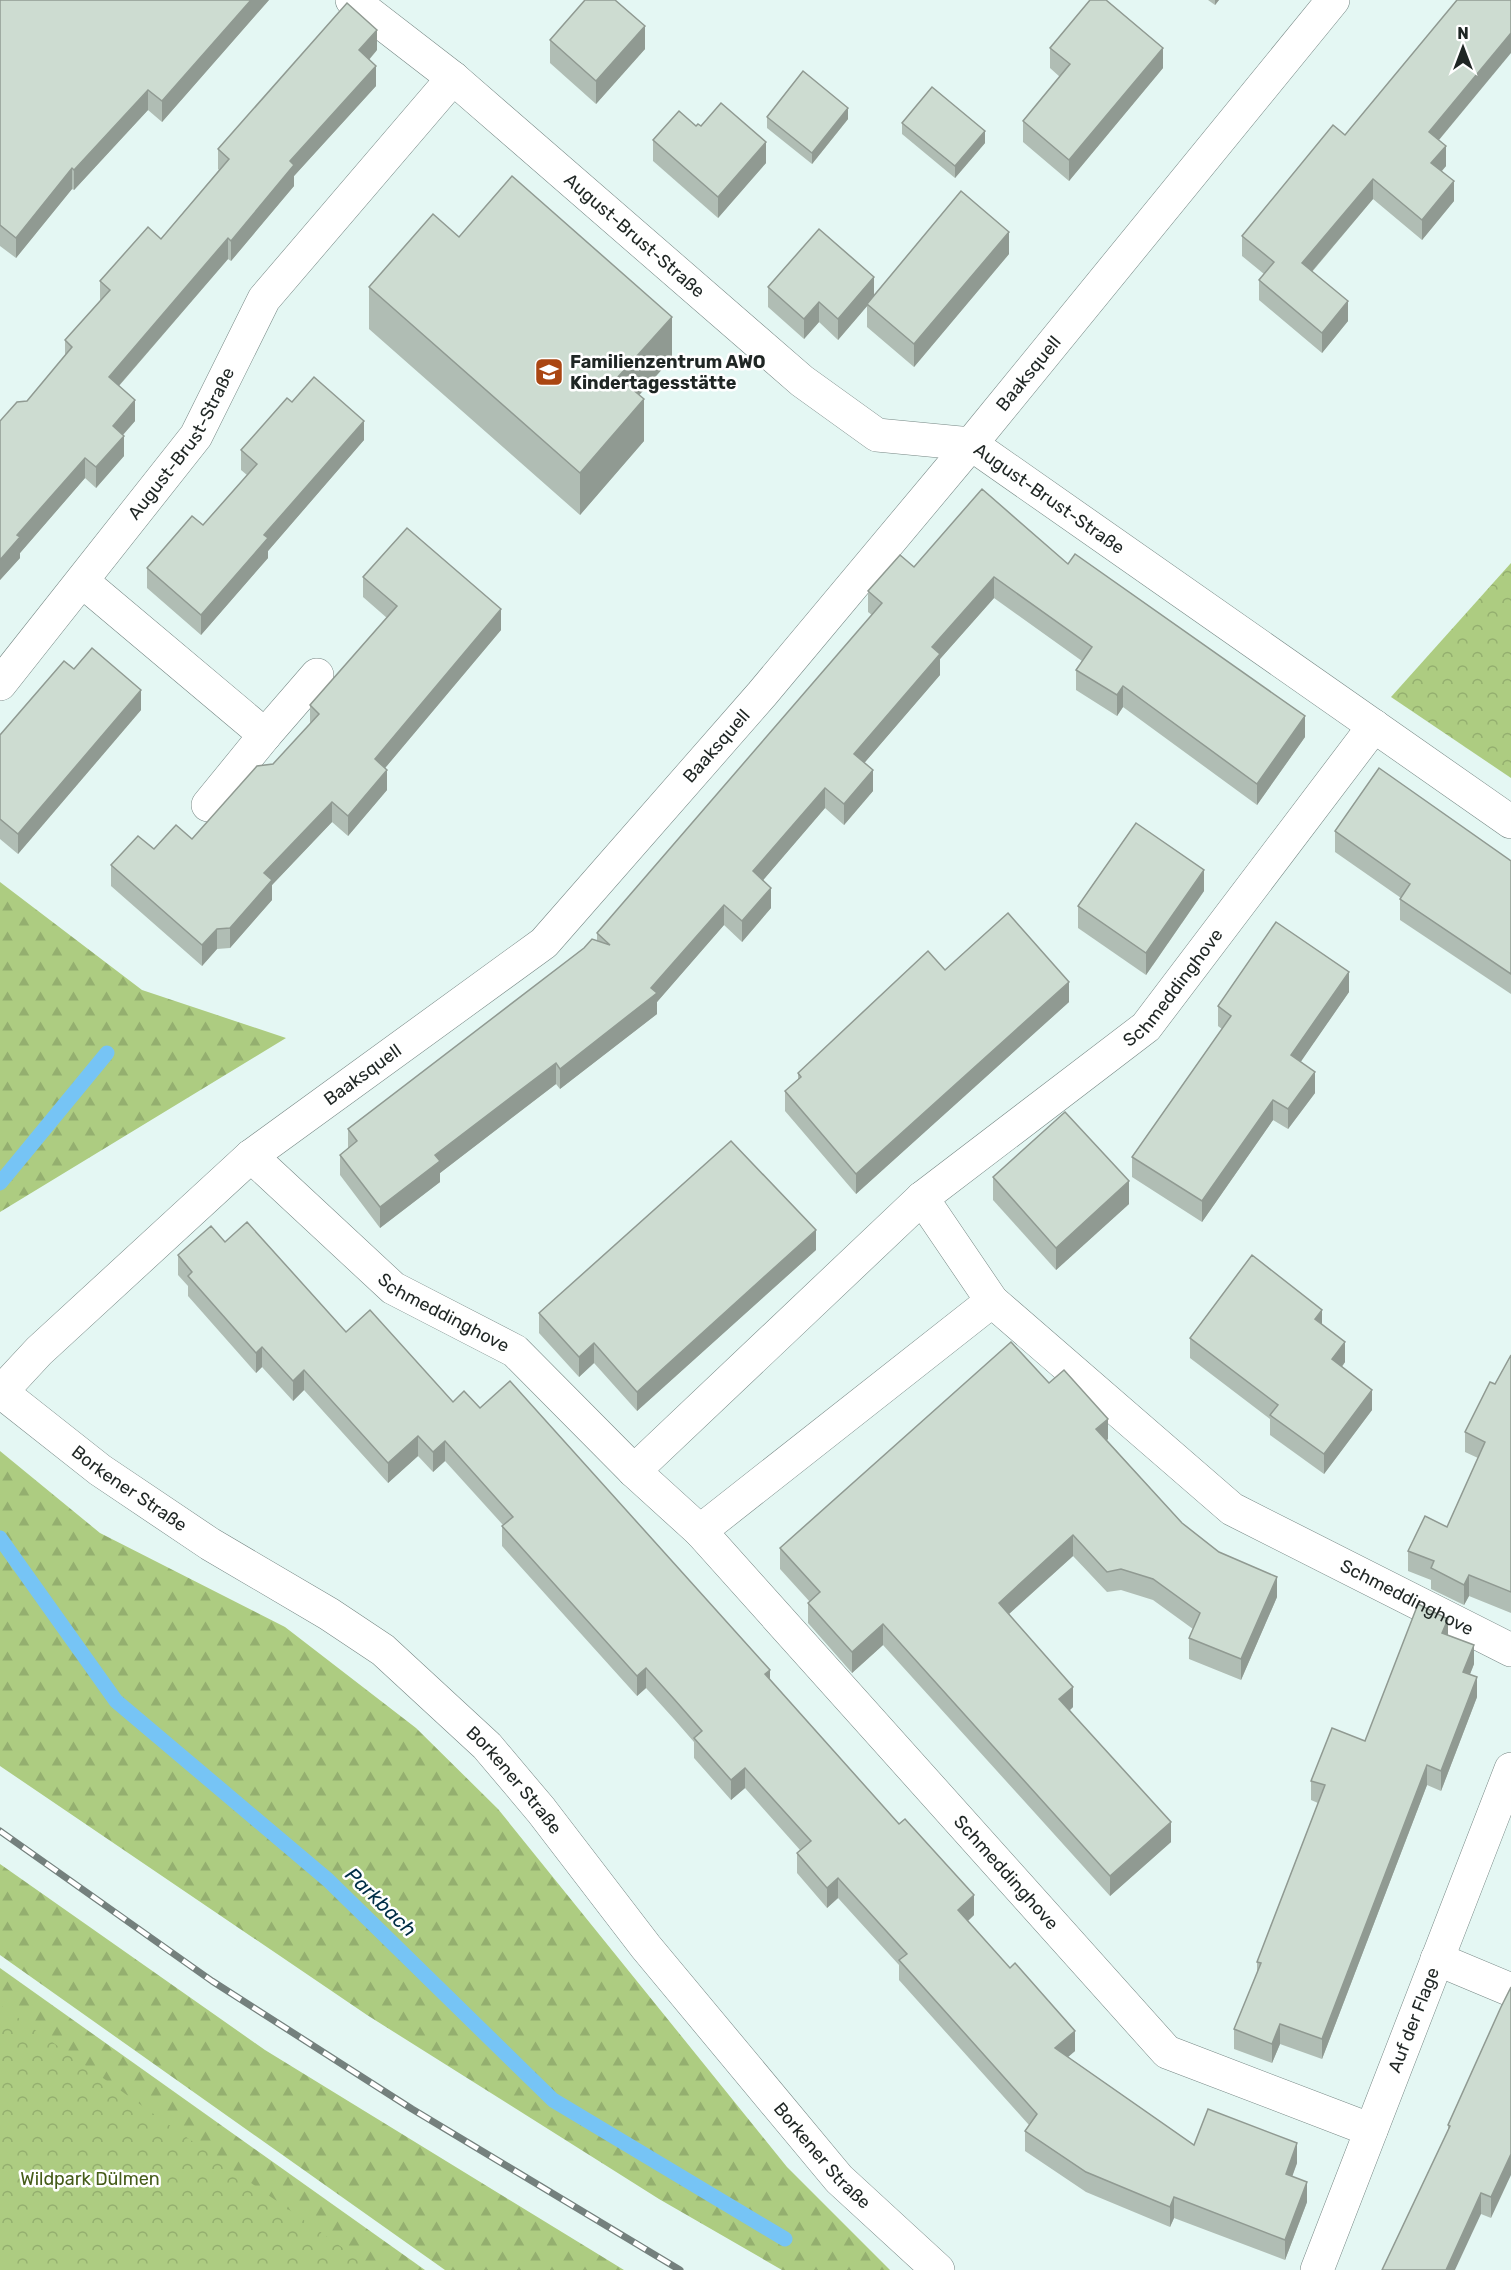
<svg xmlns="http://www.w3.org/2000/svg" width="1511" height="2270" viewBox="0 0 1511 2270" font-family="Rubik,sans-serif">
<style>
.forest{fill:url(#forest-firs)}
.park{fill:url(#park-crowns)}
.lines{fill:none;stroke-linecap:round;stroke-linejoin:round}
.stream{stroke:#76c4f5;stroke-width:15}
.minor-casing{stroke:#768784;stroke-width:34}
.minor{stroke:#fff;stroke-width:33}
.rail-casing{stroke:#74807d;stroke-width:7}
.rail{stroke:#fff;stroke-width:4.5;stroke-dasharray:14;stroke-linecap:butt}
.wall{fill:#b0bdb4}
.shaded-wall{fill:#909a92}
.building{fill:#cddcd1;stroke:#909a92;stroke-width:1.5}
.labels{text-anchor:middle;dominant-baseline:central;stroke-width:5;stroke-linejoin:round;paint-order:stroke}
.street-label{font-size:18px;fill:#1f2624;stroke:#fff}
.poi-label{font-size:18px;font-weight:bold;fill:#1f2624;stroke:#fff;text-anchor:start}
.park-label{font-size:18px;fill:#455c19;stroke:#fff}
.water-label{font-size:20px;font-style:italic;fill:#002e46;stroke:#fff}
</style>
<defs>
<pattern id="forest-firs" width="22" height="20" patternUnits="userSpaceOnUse" patternTransform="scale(1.5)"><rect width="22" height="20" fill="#adcc81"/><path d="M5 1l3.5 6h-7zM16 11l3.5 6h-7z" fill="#94af6f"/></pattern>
<pattern id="park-crowns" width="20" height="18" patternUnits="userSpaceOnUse" patternTransform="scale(1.5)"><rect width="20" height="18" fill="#adcc81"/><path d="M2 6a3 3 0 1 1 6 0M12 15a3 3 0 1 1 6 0" fill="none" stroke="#94af6f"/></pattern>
</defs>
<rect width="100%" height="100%" fill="#e4f7f3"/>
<!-- forest -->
<g class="forest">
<polygon points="0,882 142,990 286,1038 0,1212"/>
<polygon points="0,1451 100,1533 285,1627 416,1728 498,1809 787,2167 890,2270 782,2270 659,2199 367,2015 0,1766"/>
<polygon points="0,1864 265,2050 624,2270 445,2270 0,1955"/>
<polygon points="0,1968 425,2270 0,2270"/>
</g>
<!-- park -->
<g class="park">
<polygon points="1511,563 1511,778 1391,697"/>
<polygon points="0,2005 374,2270 0,2270"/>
</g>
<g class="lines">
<!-- stream -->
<g class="stream">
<polyline points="0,1183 107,1053"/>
<polyline points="0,1538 116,1701 328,1880 553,2100 785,2239"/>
</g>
<!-- minor casing -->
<g class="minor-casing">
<g id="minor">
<path id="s1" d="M352 0 453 78 802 381 877 435 971 444 1511 822"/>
<polyline points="82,581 265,735 317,675"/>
<path id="s2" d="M0 684 196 436 264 299 453 78"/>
<polyline points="208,805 265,735"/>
<path id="s3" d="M251 1156 393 1288 515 1351 634 1471 700 1531 1167 2052 1371 2130"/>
<path id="s4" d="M922 1198 992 1301 1232 1509 1511 1650"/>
<path id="s5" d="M0 1391 100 1470 210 1544 329 1614 383 1650 487 1746 541 1810 646 1947 839 2179 938 2270"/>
<path id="s6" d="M1 1392 39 1351 251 1156 544 943 762 694 971 444 1333 0"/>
<path id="s7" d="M634 1471 922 1198 1146 1027 1374 726"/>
<polyline points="700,1531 992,1301"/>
<polyline points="1437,1959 1511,1990"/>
<path id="s8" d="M1317 2270 1511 1769"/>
</g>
</g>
<!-- minor -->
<use href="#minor" class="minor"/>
<!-- rail casing -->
<g class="rail-casing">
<polyline id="rail" points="0,1831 212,1981 412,2109 680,2270"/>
</g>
<!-- rail -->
<use href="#rail" class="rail"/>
</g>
<!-- wall -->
<g class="wall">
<polygon points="0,0 269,0 162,122 148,110 74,190 72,189 16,258 0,246"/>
<polygon points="1208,0 1219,0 1215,5"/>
<polygon points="550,40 645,49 596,104 550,63"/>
<polygon points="1050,48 1163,68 1069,181 1023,142 1023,121 1060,77 1050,68"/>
<polygon points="377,50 369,60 376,86 294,176 294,186 231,261 228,259 119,386 135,421 123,435 124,456 96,488 85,478 20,553 20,558 0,580 0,421 27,401 65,355 65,340 100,301 100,281 161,239 219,170 218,169 218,149"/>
<polygon points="767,117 848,119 812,164 767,128"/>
<polygon points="902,123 985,143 955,178 902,134"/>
<polygon points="696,126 701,126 766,163 718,218 653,161 653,140"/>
<polygon points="1345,135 1439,140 1446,166 1442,171 1454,201 1422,240 1373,199 1312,272 1348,321 1322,353 1259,300 1259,280 1264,274 1242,256 1242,236"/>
<polygon points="459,237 672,358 639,395 644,441 580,515 369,329 369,287"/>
<polygon points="1009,254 914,367 867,327 867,306 838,340 819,322 804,339 768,307 768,287 874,296"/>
<polygon points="292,402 364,440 268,551 268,558 201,635 147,588 147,568 203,525 247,475 241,470 241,450"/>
<polygon points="1068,564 1305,737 1257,805 1123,707 1117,716 1076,690 1076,670 1082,661 994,598 940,659 940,675 864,763 873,791 844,825 825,808 763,880 771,908 742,942 724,925 657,1002 657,1014 560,1089 556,1084 440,1173 440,1182 380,1228 340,1175 340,1155 348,1148 348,1129 597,941 597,933 872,615 868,612 868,591 914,567"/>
<polygon points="363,577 501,630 385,768 387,790 348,836 332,822 272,885 272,900 230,948 217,949 202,966 111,886 111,865 154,849 192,839 273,764 310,724 310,705 387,618 363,597"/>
<polygon points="74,669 141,710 18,854 0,839 0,735"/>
<polygon points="1335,831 1511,861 1511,994 1400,920 1400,899 1401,898 1335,852"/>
<polygon points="1204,891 1146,975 1078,928 1078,906"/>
<polygon points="945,970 1069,1002 856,1194 785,1111 785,1091 798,1080 798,1073"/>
<polygon points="1349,992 1300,1062 1315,1093 1288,1129 1273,1120 1202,1222 1132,1177 1132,1157 1222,1029 1218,1026 1218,1006"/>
<polygon points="993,1177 1129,1204 1056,1270 993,1200"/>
<polygon points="225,1242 346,1332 453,1402 480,1408 770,1680 974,1915 968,1921 1075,2051 1068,2057 1194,2145 1297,2163 1292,2176 1307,2202 1285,2260 1174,2218 1170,2227 1086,2192 1025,2151 1025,2131 1029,2125 899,1980 899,1965 838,1898 827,1908 797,1873 797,1853 800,1850 745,1788 731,1800 694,1758 694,1742 674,1719 646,1688 637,1696 502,1546 502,1526 503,1525 445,1461 433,1472 418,1456 388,1483 304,1390 293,1401 262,1367 256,1373 188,1296 188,1286 178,1275 178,1255"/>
<polygon points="816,1250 637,1411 594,1363 579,1377 539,1333 539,1313"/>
<polygon points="1322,1324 1345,1362 1342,1367 1372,1410 1324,1474 1270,1435 1270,1419 1190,1358 1190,1338"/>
<polygon points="1511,1355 1511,1613 1469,1596 1464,1605 1431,1589 1431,1580 1408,1571 1408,1551 1447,1527 1478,1458 1465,1452 1465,1432 1495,1384"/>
<polygon points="1049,1383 1108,1439 1107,1440 1182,1523 1277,1597 1241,1680 1189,1659 1189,1638 1193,1629 1153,1600 1121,1590 1107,1592 1073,1556 1009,1614 1073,1707 1070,1710 1171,1842 1110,1896 883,1645 852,1673 808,1623 808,1603 810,1602 780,1569 780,1548"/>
<polygon points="1448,1635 1474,1664 1470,1674 1477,1697 1441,1791 1427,1785 1322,2059 1280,2044 1272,2063 1234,2049 1234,2029 1257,1973 1257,1962 1318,1803 1311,1800 1311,1781 1365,1741"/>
<polygon points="1511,1987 1491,2218 1481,2214 1448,2130 1448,2125"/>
</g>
<!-- shaded-wall -->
<g class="shaded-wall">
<polygon points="251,0 269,0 162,122 162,101"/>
<polygon points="1215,0 1219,0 1215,5"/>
<polygon points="645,26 645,49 596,104 596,81"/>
<polygon points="377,30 377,50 359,71 359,50"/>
<polygon points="1511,33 1511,53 1429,152 1429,132"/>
<polygon points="1163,48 1163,68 1069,181 1069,160"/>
<polygon points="376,66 376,86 294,176 294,186 231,261 231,241 290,161"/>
<polygon points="148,90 148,110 74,190 74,170"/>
<polygon points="848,108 848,119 812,164 812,153"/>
<polygon points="985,131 985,143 955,178 955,166"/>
<polygon points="766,142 766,163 718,218 718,197"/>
<polygon points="1446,146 1446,166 1431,183 1431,163"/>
<polygon points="72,168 72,189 16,258 16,238"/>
<polygon points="1373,179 1373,199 1302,283 1302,263"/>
<polygon points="1454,181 1454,201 1422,240 1422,220"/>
<polygon points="1009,232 1009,254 914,367 914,344"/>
<polygon points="228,238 228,259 109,397 109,377"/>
<polygon points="874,277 874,298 838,340 838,319"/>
<polygon points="1348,301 1348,321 1322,353 1322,333"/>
<polygon points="819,302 819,322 804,339 804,319"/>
<polygon points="672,317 672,358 618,419 618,377"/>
<polygon points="644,399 644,441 580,515 580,473"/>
<polygon points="135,400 135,421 113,446 113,426"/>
<polygon points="364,421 364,440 268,551 268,558 201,635 201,615 264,535"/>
<polygon points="124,436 124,456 96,488 96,467"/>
<polygon points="85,458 85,478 20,553 20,558 0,580 0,560 17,535"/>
<polygon points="994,577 994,598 940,659 940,675 854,775 854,754 932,647"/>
<polygon points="501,609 501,630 375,780 375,759"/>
<polygon points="1123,686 1123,707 1117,716 1117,695"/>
<polygon points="141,690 141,710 18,854 18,834"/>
<polygon points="1305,716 1305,737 1257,805 1257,784"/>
<polygon points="387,770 387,790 348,836 348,816"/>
<polygon points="873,770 873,791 844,825 844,804"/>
<polygon points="825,788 825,808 753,892 753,871"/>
<polygon points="332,802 332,822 272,885 272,900 230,948 230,928 264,873"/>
<polygon points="1204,870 1204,891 1146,975 1146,953"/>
<polygon points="771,888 771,908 742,942 742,921"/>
<polygon points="724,905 724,925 657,1002 657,1014 560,1089 560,1069 651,988"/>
<polygon points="217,929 217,949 202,966 202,945"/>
<polygon points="1349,972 1349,992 1291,1076 1291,1055"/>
<polygon points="1069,982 1069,1002 856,1194 856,1174"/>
<polygon points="556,1063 556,1084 440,1173 440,1182 380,1228 380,1207 435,1155"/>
<polygon points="1315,1072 1315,1093 1288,1129 1288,1109"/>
<polygon points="1273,1100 1273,1120 1202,1222 1202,1201"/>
<polygon points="1129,1181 1129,1204 1056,1270 1056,1248"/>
<polygon points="816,1230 816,1250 637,1411 637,1392"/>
<polygon points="1322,1310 1322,1330 1315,1319"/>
<polygon points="1345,1342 1345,1362 1332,1379 1332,1359"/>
<polygon points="594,1343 594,1363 579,1377 579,1357"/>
<polygon points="262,1347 262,1367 256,1373 256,1353"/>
<polygon points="304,1370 304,1390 293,1401 293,1381"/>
<polygon points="1372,1390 1372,1410 1324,1474 1324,1454"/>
<polygon points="1108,1419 1108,1439 1096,1450 1096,1429"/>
<polygon points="418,1436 418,1456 388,1483 388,1463"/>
<polygon points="445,1441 445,1461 433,1472 433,1452"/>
<polygon points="1073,1535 1073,1556 999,1623 999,1603"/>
<polygon points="1469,1575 1469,1596 1464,1605 1464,1585"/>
<polygon points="1277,1577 1277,1597 1241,1680 1241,1659"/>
<polygon points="1448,1619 1448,1639 1442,1633"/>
<polygon points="883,1624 883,1645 852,1673 852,1652"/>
<polygon points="1474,1645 1474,1664 1463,1692 1463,1672"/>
<polygon points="646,1668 646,1688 637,1696 637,1676"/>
<polygon points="770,1670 770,1690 765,1674"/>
<polygon points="1477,1677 1477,1697 1441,1791 1441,1771"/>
<polygon points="1073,1687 1073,1707 1059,1720 1059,1699"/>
<polygon points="1427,1765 1427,1785 1322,2059 1322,2039"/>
<polygon points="745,1768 745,1788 731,1800 731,1780"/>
<polygon points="1171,1822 1171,1842 1110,1896 1110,1876"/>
<polygon points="838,1878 838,1898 827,1908 827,1888"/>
<polygon points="974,1895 974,1915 958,1930 958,1910"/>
<polygon points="1280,2024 1280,2044 1272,2063 1272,2044"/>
<polygon points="1075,2031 1075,2051 1055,2068 1055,2048"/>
<polygon points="1297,2143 1297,2163 1286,2194 1286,2174"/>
<polygon points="1511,2154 1511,2175 1491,2218 1491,2197"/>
<polygon points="1307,2182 1307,2202 1285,2260 1285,2240"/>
<polygon points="1481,2193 1481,2214 1455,2270 1446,2270"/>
<polygon points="1174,2197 1174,2218 1170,2227 1170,2207"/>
</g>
<!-- building -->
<g class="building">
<polygon points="0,0 251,0 162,101 148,90 74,170 72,168 16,238 0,225"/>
<polygon points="585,0 615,0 645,26 596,81 550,40"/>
<polygon points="1090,0 1106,0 1163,48 1069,160 1023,121 1070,64 1050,48"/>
<polygon points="1457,0 1511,0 1511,33 1429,132 1446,146 1431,163 1454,181 1422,220 1373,179 1302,263 1348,301 1322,333 1259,280 1274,262 1242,236 1333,125 1345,135"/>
<polygon points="347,3 377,30 359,50 376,66 290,161 294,165 231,241 228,238 109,377 135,400 113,426 124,436 96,467 85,458 17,535 20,537 0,560 0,421 17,402 27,401 72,347 65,340 110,290 100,281 148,227 161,239 229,159 218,149"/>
<polygon points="803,71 848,108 812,153 767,117"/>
<polygon points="932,87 985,131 955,166 902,123"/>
<polygon points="721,103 766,142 718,197 653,140 679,111 696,126 698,124 701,126"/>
<polygon points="512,176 672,317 618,377 644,399 580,473 369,287 433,214 459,237"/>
<polygon points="961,191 1009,232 914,344 867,304"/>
<polygon points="819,229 874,277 838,319 819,302 804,319 768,287"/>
<polygon points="314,377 364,421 264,535 268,538 201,615 147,568 192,516 203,525 257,464 241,450 287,398 292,402"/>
<polygon points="982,489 1068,564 1075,554 1305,716 1257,784 1123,686 1117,695 1076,670 1092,647 994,577 932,647 940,654 854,754 873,770 844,804 825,788 753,871 771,888 742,921 724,905 651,988 657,993 560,1069 556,1063 435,1155 440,1161 380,1207 340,1155 357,1141 348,1129 584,948 592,939 610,945 597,933 882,603 868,591 900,555 914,567"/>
<polygon points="407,528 501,609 375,759 387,770 348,816 332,802 264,873 272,880 230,928 217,929 202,945 111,865 138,836 154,849 176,825 192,839 257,766 273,764 319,714 310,705 397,606 363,577"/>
<polygon points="92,648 141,690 18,834 0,819 0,735 64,661 74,669"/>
<polygon points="1379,768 1511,861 1511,974 1400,899 1410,884 1335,831"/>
<polygon points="1136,823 1204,870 1146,953 1078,906"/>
<polygon points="1008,913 1069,982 856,1174 785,1091 801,1077 798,1073 928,951 945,970"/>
<polygon points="1276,922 1349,972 1291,1055 1315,1072 1288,1109 1273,1100 1202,1201 1132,1157 1231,1016 1218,1006"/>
<polygon points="1065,1112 1129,1181 1056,1248 993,1177"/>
<polygon points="731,1141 816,1230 637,1392 594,1343 579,1357 539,1313"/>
<polygon points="247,1222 346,1332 370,1310 453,1402 464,1391 480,1408 510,1381 770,1670 765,1674 899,1824 905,1819 974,1895 958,1910 1010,1968 1015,1963 1075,2031 1055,2048 1194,2145 1208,2109 1297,2143 1286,2174 1307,2182 1285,2240 1174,2197 1170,2207 1086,2172 1025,2131 1037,2114 899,1960 907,1954 838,1878 827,1888 797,1853 811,1841 745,1768 731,1780 694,1738 702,1731 674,1699 646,1668 637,1676 502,1526 513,1517 445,1441 433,1452 418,1436 388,1463 304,1370 293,1381 262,1347 256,1353 188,1276 192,1272 178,1255 211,1226 225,1242"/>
<polygon points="1252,1255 1322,1310 1315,1319 1345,1342 1332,1359 1372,1390 1324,1454 1270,1415 1278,1405 1190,1338"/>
<polygon points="1011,1342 1049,1383 1064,1370 1108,1419 1096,1429 1182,1523 1219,1552 1277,1577 1241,1659 1189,1638 1200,1613 1153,1579 1121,1569 1107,1572 1073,1535 999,1603 1073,1687 1059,1699 1171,1822 1110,1876 883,1624 852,1652 808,1603 820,1592 780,1548"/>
<polygon points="1511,1355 1511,1592 1469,1575 1464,1585 1431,1568 1434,1561 1408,1551 1425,1516 1447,1527 1485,1442 1465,1432 1490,1382 1495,1384"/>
<polygon points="1418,1604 1448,1619 1442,1633 1474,1645 1463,1672 1477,1677 1441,1771 1427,1765 1322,2039 1280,2024 1272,2044 1234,2029 1261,1963 1257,1962 1325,1785 1311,1781 1332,1728 1365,1741"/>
<polygon points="1511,1987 1511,2154 1491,2197 1481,2193 1446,2270 1382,2270 1450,2126 1448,2125 1501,2007"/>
</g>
<!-- icons -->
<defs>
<g id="school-square" transform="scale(1.5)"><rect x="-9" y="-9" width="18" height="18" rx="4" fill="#aa4612" stroke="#fff"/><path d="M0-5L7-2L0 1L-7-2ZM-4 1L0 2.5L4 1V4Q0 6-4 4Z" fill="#fff"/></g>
</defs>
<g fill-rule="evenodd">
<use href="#school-square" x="549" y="372"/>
</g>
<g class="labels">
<!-- street labels -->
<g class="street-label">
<text stroke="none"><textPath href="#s1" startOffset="368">August-Brust-Straße</textPath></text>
<text stroke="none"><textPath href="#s6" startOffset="1454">Baaksquell</textPath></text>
<text stroke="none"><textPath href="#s2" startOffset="302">August-Brust-Straße</textPath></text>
<text stroke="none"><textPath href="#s1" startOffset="872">August-Brust-Straße</textPath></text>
<text stroke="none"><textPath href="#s6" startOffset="968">Baaksquell</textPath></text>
<text stroke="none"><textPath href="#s7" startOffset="726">Schmeddinghove</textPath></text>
<text stroke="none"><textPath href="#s6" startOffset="482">Baaksquell</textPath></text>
<text stroke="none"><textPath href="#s3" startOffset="250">Schmeddinghove</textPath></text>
<text stroke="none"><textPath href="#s5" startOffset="162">Borkener Straße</textPath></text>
<text stroke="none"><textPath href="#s4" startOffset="638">Schmeddinghove</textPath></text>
<text stroke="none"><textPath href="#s5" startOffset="648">Borkener Straße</textPath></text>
<text stroke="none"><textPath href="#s3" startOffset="1048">Schmeddinghove</textPath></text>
<text stroke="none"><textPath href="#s8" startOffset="268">Auf der Flage</textPath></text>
<text stroke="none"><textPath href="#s5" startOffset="1134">Borkener Straße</textPath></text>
</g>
<!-- poi labels -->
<g class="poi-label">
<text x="570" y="362">Familienzentrum AWO<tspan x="570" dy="21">Kindertagesstätte</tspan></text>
</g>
<!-- park labels -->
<g class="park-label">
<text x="90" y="2179">Wildpark Dülmen</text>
</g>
<!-- water labels -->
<g class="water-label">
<text transform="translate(381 1902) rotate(44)">Parkbach</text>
</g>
</g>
<!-- north arrow -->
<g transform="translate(1463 48)" stroke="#ffffff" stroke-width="4.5" paint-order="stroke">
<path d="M0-4.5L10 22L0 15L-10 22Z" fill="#1f2624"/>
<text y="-9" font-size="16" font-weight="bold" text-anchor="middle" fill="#1f2624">N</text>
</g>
</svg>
